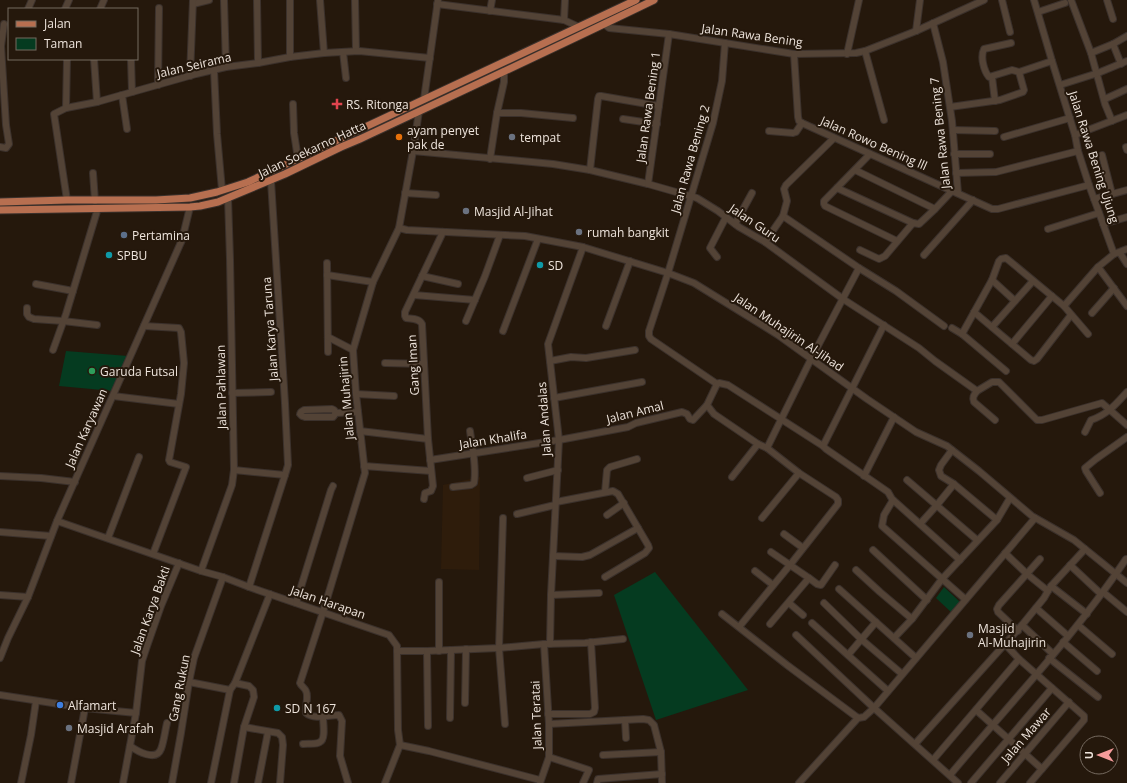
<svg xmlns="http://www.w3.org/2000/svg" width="1127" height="783" viewBox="0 0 1127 783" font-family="'Open Sans',sans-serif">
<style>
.built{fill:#2e1c0b}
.green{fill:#053b20}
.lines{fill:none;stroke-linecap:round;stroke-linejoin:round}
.minor-casing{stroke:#3b312c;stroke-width:8}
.major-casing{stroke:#3b312c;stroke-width:9}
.minor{stroke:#534336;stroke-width:6}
.major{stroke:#b76f50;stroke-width:7}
.health-dot{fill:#e0444e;stroke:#25180c;stroke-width:1.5}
.food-dot{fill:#e8710a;stroke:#25180c;stroke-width:1.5}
.worship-dot{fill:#6b7280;stroke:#25180c;stroke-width:1.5}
.service-dot{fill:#5c6f8a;stroke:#25180c;stroke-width:1.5}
.culture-dot{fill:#0f9aa8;stroke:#25180c;stroke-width:1.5}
.leisure-dot{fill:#2e9e5b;stroke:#25180c;stroke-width:1.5}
.shop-dot{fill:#3f7fe0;stroke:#25180c;stroke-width:1.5}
.labels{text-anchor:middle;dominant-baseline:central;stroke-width:4;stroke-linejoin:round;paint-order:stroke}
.street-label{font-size:12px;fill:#eee4dc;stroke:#25180c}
.poi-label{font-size:12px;fill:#eee4dc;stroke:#25180c;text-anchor:start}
</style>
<rect width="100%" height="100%" fill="#25180c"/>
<!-- built -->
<polygon class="built" points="480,477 479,570 441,569 443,485"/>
<!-- green -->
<g class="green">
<polygon points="66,351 128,356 113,391 59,386"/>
<polygon points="655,572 748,690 656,720 614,595"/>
<polygon points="944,587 960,602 952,613 936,598"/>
</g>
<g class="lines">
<!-- minor casing -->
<g class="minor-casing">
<g id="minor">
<polyline points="224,0 226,67"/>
<polyline points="257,0 258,63"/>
<polyline points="290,0 290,57"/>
<polyline points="320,0 324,53"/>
<polyline points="355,0 356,51"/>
<polyline points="1002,0 1010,32"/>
<polyline points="1034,0 1052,61 1075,135 1078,151 1089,185 1114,254 1098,267 1127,306"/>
<polyline points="1071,0 1091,53 1105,104 1112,121"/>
<polyline points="1107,0 1113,19"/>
<polyline points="193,4 209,0"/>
<polyline points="437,4 564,20 579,27"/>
<polyline points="28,9 32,0"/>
<polyline points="65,9 69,0"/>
<polyline points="100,9 104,0"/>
<polyline points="490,11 492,0"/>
<polyline points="1038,12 1065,3"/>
<polyline points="564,20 565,0"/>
<polyline points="933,23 943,62 952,121 958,193"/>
<polyline points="604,24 609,28 669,34 794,54 856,53 865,51 916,31 984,0"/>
<polyline points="916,31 920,0"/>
<polyline points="725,43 722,81 713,123 668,273 649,331 649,336 651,339 717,384 707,405 714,414 758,444 767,448 799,473 836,497 838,500 838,504 790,565 809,578 770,624"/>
<polyline points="1113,44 1121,64"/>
<polyline points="865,51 884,120"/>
<polyline points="343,52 346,78"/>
<polyline points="1091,53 1113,44 1127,36"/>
<polyline points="794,54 798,117 799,121 802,123 992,209 998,209 1089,185"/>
<polyline points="847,54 859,0"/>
<polyline points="94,59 97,102"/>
<polyline points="131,59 132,92"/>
<polyline points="214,70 217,134 222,190"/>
<polyline points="1019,72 1052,61"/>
<polyline points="190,76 193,0"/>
<polyline points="992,77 995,101"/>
<polyline points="158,85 159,8"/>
<polyline points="1060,85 1098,73 1127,61"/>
<polyline points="122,95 127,129"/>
<polyline points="424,99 438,0"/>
<polyline points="1105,99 1127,89"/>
<polyline points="293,104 294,133 298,159"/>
<path d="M950 107 1000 100 1023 92 1024 90 1019 72 1012 70 989 77C984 71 980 57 984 49L1011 43"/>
<polyline points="66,108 67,59"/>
<polyline points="497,113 521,113 573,118"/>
<polyline points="623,119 657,124"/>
<polyline points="953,130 995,131"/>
<polyline points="769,131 793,133 796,132 802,123"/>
<polyline points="1075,135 1127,115"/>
<polyline points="1004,137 1070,118"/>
<polyline points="0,147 6,148 9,144 6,125 1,46 4,24"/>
<polyline points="1126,147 1127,150"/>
<polyline points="413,151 553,164 590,170 648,184 697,198 718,211 739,227 765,242 843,299 919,348 935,361 977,391 992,382 999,382 1037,420 1042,420 1102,403 1127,425"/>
<polyline points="870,154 824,201 824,204 825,206 897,241"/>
<polyline points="954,154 990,154"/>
<polyline points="1102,155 1112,194"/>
<polyline points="490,159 497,113 504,82 504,71"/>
<polyline points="590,170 598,99 599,96 601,96 659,106"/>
<polyline points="855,170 935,209"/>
<polyline points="93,173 95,201"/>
<polyline points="956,173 996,172 1078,151"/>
<polyline points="271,181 285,403 288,465 285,475"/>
<polyline points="648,184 669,34"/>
<polyline points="837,188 913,223"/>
<polyline points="405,193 436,195"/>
<polyline points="1094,199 1127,190"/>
<polyline points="67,200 54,114 66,108 97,102 196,74 226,67 258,63 290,57 324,53 359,51 430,58"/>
<polyline points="783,216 859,268 896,291 944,326"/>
<polyline points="735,224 752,193"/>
<polyline points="1103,224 1127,217"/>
<polyline points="399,228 407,230 525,236 583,247 668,273 694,283 778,335 867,399 916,432 947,446 979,471 1032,516 1074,540 1127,583"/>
<polyline points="1048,229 1099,213"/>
<polyline points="765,242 783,216 787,201 784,189 786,185 834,138"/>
<polyline points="860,250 879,259 885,256 913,223 919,224 935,209 952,191"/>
<polyline points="1120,253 1127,264"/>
<polyline points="1114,254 1127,249"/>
<polyline points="924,255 973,200"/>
<polyline points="717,257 710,248 726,217"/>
<polyline points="327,263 328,352"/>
<polyline points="327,275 373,282"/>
<polyline points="422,276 458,284"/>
<polyline points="992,280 1015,301"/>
<polyline points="36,284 73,291"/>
<polyline points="414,295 475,300"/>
<polyline points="1064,306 1088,334"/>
<polyline points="27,308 27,314 29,317 34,319 63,321 97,325"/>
<polyline points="974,312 1031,360 1034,361 1037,359 1071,315"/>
<polyline points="1092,313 1114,288"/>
<polyline points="466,321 485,276 500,235"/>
<polyline points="144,326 179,328 181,332 184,363 181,394 169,460 170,462 186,467 153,554"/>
<polyline points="606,326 630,261"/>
<polyline points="992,327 1033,281"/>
<polyline points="952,328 962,334 992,280 999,261 1001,259 1006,258 1064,306 1098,267"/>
<polyline points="503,331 538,239"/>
<polyline points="962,334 1006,371"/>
<polyline points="328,337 353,350"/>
<polyline points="1012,344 1052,296"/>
<polyline points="53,350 66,314 98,208"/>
<polyline points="550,361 571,357 586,358 635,350"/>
<polyline points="385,363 424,364"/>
<polyline points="717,384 719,383 728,385 823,446 884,325"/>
<path d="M977 391C974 395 972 397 974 402L995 420"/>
<polyline points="232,393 271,392"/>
<polyline points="356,394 394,396"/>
<polyline points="113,396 179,404"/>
<polyline points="554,398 642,382"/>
<polyline points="336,413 333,417 305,417 302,416 300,414 301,412 304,410 332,409 334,410 336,413 358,412"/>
<polyline points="360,431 428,439"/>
<path d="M1085 432 1091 420C1107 415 1116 404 1127 392"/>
<polyline points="823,446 826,449 888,492 892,499 960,560"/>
<polyline points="767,448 811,359 859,268"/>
<polyline points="952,450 941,465 939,470 941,476 954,484 997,520"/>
<polyline points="430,460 559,440 628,427 636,423 682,412 687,414 690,419 693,420 707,405"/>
<polyline points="364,466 431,471"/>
<polyline points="234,470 285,475 249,587"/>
<polyline points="0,476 41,478 75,482"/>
<polyline points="864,476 894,417"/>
<polyline points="732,477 758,444"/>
<polyline points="527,478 558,470"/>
<polyline points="907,480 977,540"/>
<path d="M453 487 471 485 474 483C477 467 472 446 470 431"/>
<polyline points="605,492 607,470 610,467 637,459"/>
<polyline points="1100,493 1086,471 1085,468 1096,459 1127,437"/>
<path d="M424 499 425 493 431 491 433 486 428 439 422 324C419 318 412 319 406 318L405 316V312L443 232"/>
<polyline points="893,500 884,515 882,526 965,599"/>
<polyline points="556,502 613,491 618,494 648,545 649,548 645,553 605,577"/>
<polyline points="517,514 555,505"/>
<polyline points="607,515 624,503"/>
<polyline points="503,518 499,648 505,724"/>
<polyline points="762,518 799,473"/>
<polyline points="57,521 201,571 223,577 249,587 389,635 397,646 398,730 400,745 385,783"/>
<polyline points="920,524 937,505 954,484"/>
<polyline points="0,532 51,536"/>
<polyline points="784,534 803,548"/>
<polyline points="108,538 139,457"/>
<polyline points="873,550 927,600"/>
<polyline points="1005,553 1027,574 1048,591 1051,586 1085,549"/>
<polyline points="553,556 582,557 590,555 638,528"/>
<polyline points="1070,565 1101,594"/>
<polyline points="856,570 880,592 912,619"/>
<polyline points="201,571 232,485 234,470 230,259 228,198"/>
<polyline points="755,571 773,585"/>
<polyline points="809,578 817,584 821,585 835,565"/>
<polyline points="1051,586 1087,614"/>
<polyline points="839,589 916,658"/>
<polyline points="1103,592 1127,612"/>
<polyline points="0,595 28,597"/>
<polyline points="551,595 599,593"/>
<polyline points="296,603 331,490 333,486"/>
<polyline points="789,603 803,615"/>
<polyline points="824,603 861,639 902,674"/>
<polyline points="1036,608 1068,636"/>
<polyline points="722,614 787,665 858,718 864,717 874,708 1035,518"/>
<polyline points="812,623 888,691"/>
<polyline points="1022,625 1044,598 1048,591"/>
<polyline points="1078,625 1112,654"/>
<polyline points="739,627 790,565 771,552"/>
<polyline points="1018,631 998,612 997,609 999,605 1040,559"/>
<polyline points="796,635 874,708 958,783"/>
<polyline points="894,638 912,619 942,579 997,520 1010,498"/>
<polyline points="1063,642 1097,671"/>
<polyline points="550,644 551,595 559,440 548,344 583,247"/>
<polyline points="1005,644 1019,659 1084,716 1084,720 1030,783"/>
<polyline points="397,651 427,651 499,648 544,644 585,643 623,639"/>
<polyline points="427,651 428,726"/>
<polyline points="439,651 439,582"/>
<polyline points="848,655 876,622"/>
<polyline points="0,658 8,638 28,597 57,521 182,240 190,207"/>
<polyline points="1049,658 1098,697"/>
<polyline points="189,682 230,690"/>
<polyline points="0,695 85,708 136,713"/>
<polyline points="465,703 466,649"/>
<polyline points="976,710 1042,769"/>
<polyline points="548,714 590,714 594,712 595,708 591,642"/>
<polyline points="450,718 451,650"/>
<polyline points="625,720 626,738"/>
<polyline points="549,724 643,719 649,720 654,725 661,752 662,783"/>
<polyline points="244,727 278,733 282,737 283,745 280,783"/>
<path d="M303 744C308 743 316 745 320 742 326 739 323 723 323 717"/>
<polyline points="915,744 1022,625 1053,654"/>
<polyline points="400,745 429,751 540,780"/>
<path d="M130 746C137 751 156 762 161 749 164 741 165 731 167 723"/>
<polyline points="603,755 661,752"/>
<polyline points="549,757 589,770 583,783"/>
<polyline points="933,760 1019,659"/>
<path d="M950 775C1009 704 1074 637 1126 559H1127"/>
<polyline points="21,783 31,735 36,701"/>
<polyline points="71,783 85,708"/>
<polyline points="123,783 136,713 142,661 147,646 161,606 179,563"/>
<polyline points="172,783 181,733 189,682 194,658 223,577"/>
<polyline points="211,783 230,690 235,683 270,594"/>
<polyline points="234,783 244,727 254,697 253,690 249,686 235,683"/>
<polyline points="258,783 268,732"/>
<path d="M348 783 340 756 342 721 339 715C329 715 314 720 306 713 305 706 309 697 306 691 305 688 301 686 300 683L323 612 365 473 356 394 353 350 373 282 399 228 413 151 419 111"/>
<polyline points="540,783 549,757 549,724 544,644"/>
<polyline points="597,783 598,779 662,774"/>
<polyline points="799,783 858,718"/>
<polyline points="971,783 1052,688"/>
<polyline points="1000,783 1069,702"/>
</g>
</g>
<!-- major casing -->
<g class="major-casing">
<g id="major">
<polyline points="0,202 67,200 156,200 190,198 217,192 248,182 636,0"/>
<path d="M0 210 190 207 200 206 218 202 285 174 341 147 360 139C458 93 557 47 654 0"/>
</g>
</g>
<!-- minor -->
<use href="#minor" class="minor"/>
<!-- major -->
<use href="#major" class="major"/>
</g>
<!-- markers -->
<path class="health-dot" d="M335 98h4v4h4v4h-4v4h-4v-4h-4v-4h4z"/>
<circle class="food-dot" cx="399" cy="137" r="4"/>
<g class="worship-dot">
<circle cx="512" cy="137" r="4"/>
<circle cx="466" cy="211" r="4"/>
<circle cx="579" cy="232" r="4"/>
<circle cx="970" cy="635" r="4"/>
<circle cx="69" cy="728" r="4"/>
</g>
<circle class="service-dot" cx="124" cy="235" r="4"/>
<g class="culture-dot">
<circle cx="109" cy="255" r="4"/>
<circle cx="540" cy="265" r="4"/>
<circle cx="277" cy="708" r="4"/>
</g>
<circle class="leisure-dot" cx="92" cy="371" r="4"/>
<circle class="shop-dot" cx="60" cy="705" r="4"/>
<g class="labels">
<!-- street labels -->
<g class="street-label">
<text transform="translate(752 35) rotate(8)">Jalan Rawa Bening</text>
<text transform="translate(194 65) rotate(-13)">Jalan Seirama</text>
<text transform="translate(648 107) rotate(-82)">Jalan Rawa Bening 1</text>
<text transform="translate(940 133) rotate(-96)">Jalan Rawa Bening 7</text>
<text transform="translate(874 143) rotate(24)">Jalan Rowo Bening lll</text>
<text transform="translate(312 149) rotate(-25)">Jalan Soekarno Hatta</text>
<text transform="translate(1094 157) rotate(72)">Jalan Rawa Bening Ujung</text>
<text transform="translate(690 159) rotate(-74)">Jalan Rawa Bening 2</text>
<text transform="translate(755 223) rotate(34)">Jalan Guru</text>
<text transform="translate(270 329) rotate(-94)">Jalan Karya Taruna</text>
<text transform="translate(789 332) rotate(34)">Jalan Muhajirin Al-Jihad</text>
<text transform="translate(413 365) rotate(-93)">Gang Iman</text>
<text transform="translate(221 387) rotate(-91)">Jalan Pahlawan</text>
<text transform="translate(346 398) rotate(-95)">Jalan Muhajirin</text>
<text transform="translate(635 412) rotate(-14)">Jalan Amal</text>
<text transform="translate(544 419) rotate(-94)">Jalan Andalas</text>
<text transform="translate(86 428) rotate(-66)">Jalan Karyawan</text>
<text transform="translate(493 439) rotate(-9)">Jalan Khalifa</text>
<text transform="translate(328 602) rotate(19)">Jalan Harapan</text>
<text transform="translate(150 610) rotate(-70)">Jalan Karya Bakti</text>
<text transform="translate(179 688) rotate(-79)">Gang Rukun</text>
<text transform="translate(536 715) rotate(-92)">Jalan Teratai</text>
<text transform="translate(1026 735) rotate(-49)">Jalan Mawar</text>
</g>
<!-- poi labels -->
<g class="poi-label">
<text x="346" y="104">RS. Ritonga</text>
<text x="407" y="130">ayam penyet<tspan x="407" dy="14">pak de</tspan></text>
<text x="520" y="137">tempat</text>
<text x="474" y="211">Masjid Al-Jihat</text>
<text x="587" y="232">rumah bangkit</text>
<text x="132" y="235">Pertamina</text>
<text x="117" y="255">SPBU</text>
<text x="548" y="265">SD</text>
<text x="100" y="371">Garuda Futsal</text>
<text x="978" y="628">Masjid<tspan x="978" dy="14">Al-Muhajirin</tspan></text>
<text x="68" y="705">Alfamart</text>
<text x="285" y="708">SD N 167</text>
<text x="77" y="728">Masjid Arafah</text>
</g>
</g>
<!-- legend -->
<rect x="8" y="8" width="130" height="52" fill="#25180c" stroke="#756a5f"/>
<rect x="16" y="21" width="20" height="6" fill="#b76f50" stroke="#756a5f"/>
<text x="44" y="28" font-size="12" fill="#eee4dc">Jalan</text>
<rect x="16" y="38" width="20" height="12" fill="#053b20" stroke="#756a5f"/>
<text x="44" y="48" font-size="12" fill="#eee4dc">Taman</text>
<!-- north arrow -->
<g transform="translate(1099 755) rotate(270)"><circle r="19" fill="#25180c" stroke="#756a5f"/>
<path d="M0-3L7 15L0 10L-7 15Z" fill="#f59b9a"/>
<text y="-6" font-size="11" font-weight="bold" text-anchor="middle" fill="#eee4dc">U</text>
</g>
</svg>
